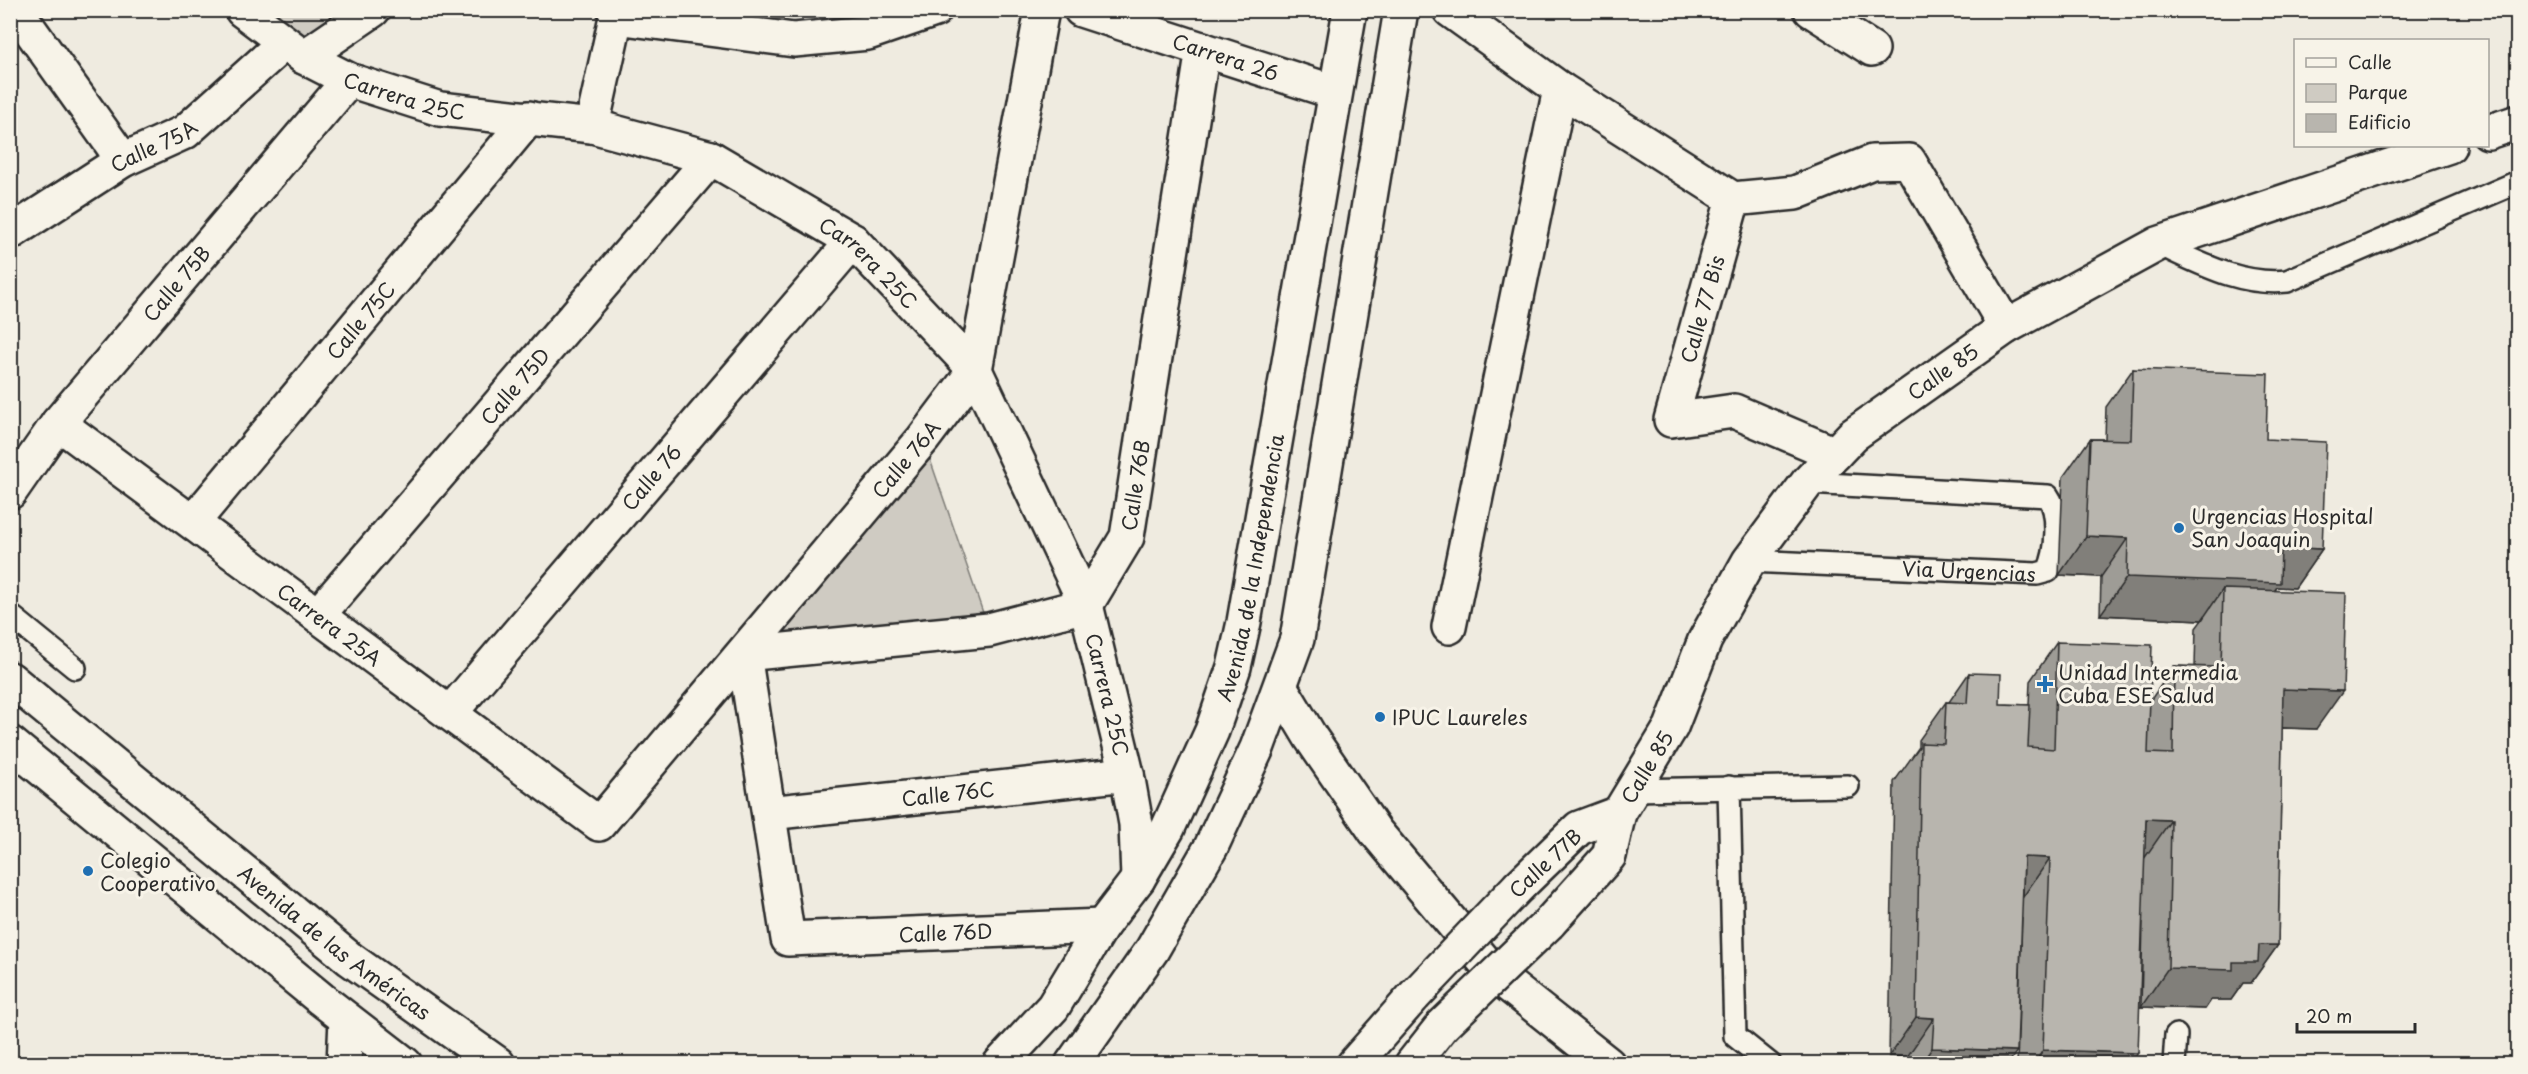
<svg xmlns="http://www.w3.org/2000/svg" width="2528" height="1074" viewBox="0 0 2528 1074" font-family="'Playpen Sans',sans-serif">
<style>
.green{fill:#cfcbc2;stroke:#7d7b76;stroke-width:1.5}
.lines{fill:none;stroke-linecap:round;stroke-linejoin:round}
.lane-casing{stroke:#2b2b2b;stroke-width:26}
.street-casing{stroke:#2b2b2b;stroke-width:38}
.secondary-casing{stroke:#2b2b2b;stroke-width:38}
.primary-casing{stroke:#2b2b2b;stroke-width:38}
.lane{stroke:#f7f3e8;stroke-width:21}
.street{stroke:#f7f3e8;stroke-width:33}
.secondary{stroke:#f7f3e8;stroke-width:33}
.primary{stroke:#f7f3e8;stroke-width:33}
.secondary-bridge-casing{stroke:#2b2b2b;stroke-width:38;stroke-linecap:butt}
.secondary-bridge{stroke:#f7f3e8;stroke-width:33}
.wall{fill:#9e9c96;stroke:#2b2b2b;stroke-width:1.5}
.shaded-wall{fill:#817f7a;stroke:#2b2b2b;stroke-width:1.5}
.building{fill:#b8b5ae;stroke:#2b2b2b;stroke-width:1.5}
.poi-dot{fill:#1f6fb2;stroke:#f7f3e8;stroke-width:2}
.labels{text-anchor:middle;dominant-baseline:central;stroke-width:6;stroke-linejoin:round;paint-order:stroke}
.street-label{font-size:20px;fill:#2b2b2b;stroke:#f7f3e8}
.poi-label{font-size:20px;fill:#2b2b2b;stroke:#f7f3e8;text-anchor:start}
</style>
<rect width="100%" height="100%" fill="#efebe0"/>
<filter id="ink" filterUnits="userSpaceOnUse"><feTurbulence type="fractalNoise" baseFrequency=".0167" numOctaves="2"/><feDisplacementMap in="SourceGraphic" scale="12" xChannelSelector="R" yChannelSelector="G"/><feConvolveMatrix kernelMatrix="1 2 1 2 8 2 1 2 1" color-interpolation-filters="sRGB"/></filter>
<g filter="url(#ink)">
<!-- green -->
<g class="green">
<polygon points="242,11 373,11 304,57"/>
<polygon points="923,439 989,630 744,654"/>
</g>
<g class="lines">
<!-- lane casing -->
<g class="lane-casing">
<g id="lane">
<path d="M2158 244C2200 263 2240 286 2287 281L2518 182"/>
<path id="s1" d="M1749 561 2037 574 2048 571C2057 553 2060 513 2048 496L1807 483"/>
<polyline points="10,615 75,668"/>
<polyline points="1729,787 1735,1036 1770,1064"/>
<polyline points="1631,790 1848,786"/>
<polyline points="2174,1064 2176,1035"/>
</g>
</g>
<!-- street casing -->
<g class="street-casing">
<g id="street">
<polyline points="16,10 123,160"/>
<path id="s2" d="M242 10 304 57 349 80 440 109 592 126 711 158 853 241 975 370 1086 605 1127 774 1136 824 1138 879"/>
<path id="s3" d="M1081 10 1334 92"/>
<polyline points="1450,10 1560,89 1733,199 1795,193 1872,162 1909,161 2006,327"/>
<polyline points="1811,10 1872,49"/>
<polyline points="616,17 794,40 868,33 935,10"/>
<polyline points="304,57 373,10"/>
<polyline points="592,126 616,17"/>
<polyline points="1733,199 1671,420 1734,411 1835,454"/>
<path id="s4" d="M10 233 123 160 185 132 284 43"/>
<path id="s5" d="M58 423 599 824 923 439 975 370 1042 10"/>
<path id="s6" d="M10 492 58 423 349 80"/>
<path id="s7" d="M193 522 529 118"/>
<path id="s8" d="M318 615 711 158"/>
<polyline points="1449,627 1560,89"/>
<path id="s9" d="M744 654 989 630 1086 605 1127 537 1203 49"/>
<path id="s10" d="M744 654 788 939 1102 926"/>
<path id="s11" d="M450 713 853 241"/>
<path id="s12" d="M769 813 1127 774"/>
</g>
</g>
<!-- secondary casing -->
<g class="secondary-casing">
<g id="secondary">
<polyline points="2488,132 2518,122"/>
<polyline points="1281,688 1311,738 1375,831 1496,975 1608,1064"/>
<polyline points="1519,886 1579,828 1619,813"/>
<path id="s13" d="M1549 923 1609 856 1619 813 1671 727 1705 640 1749 561 1807 483 1853 435 2006 327 2158 244 2449 146"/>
<polyline points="344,1064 346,1019"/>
<path id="s14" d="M1000 1064 1053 1007 1102 926 1138 879 1168 828 1212 731 1234 667 1244 622 1350 10"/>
<polyline points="1072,1064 1152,950 1211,847 1257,748 1297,639 1401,10"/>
<polyline points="1354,1064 1414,996"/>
<polyline points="1412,1064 1442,1026"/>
</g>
</g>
<!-- primary casing -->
<g class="primary-casing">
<g id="primary">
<path id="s15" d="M10 679 350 959 498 1064"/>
<polyline points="10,743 321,999 405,1064"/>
</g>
</g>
<!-- lane -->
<use href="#lane" class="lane"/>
<!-- street -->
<use href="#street" class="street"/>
<!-- secondary -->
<use href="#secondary" class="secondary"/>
<!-- primary -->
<use href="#primary" class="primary"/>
<!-- secondary-bridge casing -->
<g class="secondary-bridge-casing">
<g id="secondary-bridge">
<polyline points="1414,996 1519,886"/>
<polyline points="1442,1026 1549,923"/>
</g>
</g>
<!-- secondary-bridge -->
<use href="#secondary-bridge" class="secondary-bridge"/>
</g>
<!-- wall -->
<polygon class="wall" points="2133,369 2266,439 2322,549 2295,588 2277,587 2275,591 2316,729 2282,728 2278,945 2251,983 2243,983 2231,1000 2211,1000 2205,1009 2141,1007 2143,922 2131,1064 2017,1064 2022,918 2008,1064 1907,1064 1907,1057 1889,1056 1894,782 1919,747 1919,740 1946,702 1949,702 1969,673 2000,704 2029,705 2030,681 2057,642 2150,701 2174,666 2195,667 2196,628 2202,620 2100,615 2101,577 2059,575 2063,477 2090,439 2105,439 2106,407"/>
<!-- shaded-wall -->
<g class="shaded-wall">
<polygon points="315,10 344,10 333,16"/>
<polygon points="2086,536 2128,538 2101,577 2059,575"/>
<polygon points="2281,547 2322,549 2295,588 2277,587 2253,622 2223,589 2202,620 2100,615 2127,577"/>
<polygon points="2283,689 2343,691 2316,729 2256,727"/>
<polygon points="2146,819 2171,820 2144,859"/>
<polygon points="2024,857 2050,858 2023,897"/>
<polygon points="2259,945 2278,945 2251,983 2243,983 2231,1000 2211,1000 2205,1009 2141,1007 2168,968 2233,962"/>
<polygon points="1916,1017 1934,1018 1907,1057 1889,1056"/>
<polygon points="1932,1048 2017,1051 2008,1064 1921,1064"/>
<polygon points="2043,1050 2138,1053 2131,1064 2034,1064"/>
</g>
<!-- building -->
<g class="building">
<polygon points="2133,369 2268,374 2266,439 2326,442 2322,549 2281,547 2280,583 2127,577 2128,538 2086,536 2090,439 2131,440"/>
<polygon points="2223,589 2346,593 2343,691 2283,689 2278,945 2259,945 2258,962 2233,962 2233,970 2168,968 2171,820 2146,819 2138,1053 2043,1050 2050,858 2024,857 2017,1051 1932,1048 1934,1018 1916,1017 1921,743 1944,744 1946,702 1967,703 1969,673 2001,674 2000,704 2030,705 2028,747 2054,749 2057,642 2152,645 2148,753 2173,754 2174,666 2221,667"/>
</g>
</g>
<!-- markers -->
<g class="poi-dot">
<circle cx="2179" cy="528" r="6"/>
<path d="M2042 675h6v6h6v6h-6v6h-6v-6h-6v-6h6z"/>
<circle cx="1380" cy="717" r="6"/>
<circle cx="88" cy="871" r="6"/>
</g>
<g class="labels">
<!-- street labels -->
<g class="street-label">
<text stroke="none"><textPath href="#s3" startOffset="152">Carrera 26</textPath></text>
<text stroke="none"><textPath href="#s2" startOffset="186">Carrera 25C</textPath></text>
<text stroke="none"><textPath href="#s4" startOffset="168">Calle 75A</textPath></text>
<text stroke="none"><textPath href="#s2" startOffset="690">Carrera 25C</textPath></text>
<text stroke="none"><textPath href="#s6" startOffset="267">Calle 75B</textPath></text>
<text transform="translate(1702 309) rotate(-74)">Calle 77 Bis</text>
<text stroke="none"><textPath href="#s7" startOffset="262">Calle 75C</textPath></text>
<text stroke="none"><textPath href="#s13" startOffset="692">Calle 85</textPath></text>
<text stroke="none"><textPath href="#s8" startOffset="302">Calle 75D</textPath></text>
<text stroke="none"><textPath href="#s5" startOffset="1150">Calle 76A</textPath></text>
<text stroke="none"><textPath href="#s11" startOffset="310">Calle 76</textPath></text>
<text stroke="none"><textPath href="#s9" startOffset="478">Calle 76B</textPath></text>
<text stroke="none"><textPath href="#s14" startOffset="566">Avenida de la Independencia</textPath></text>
<text stroke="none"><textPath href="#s1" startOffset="220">Via Urgencias</textPath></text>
<text stroke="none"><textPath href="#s5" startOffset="338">Carrera 25A</textPath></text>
<text stroke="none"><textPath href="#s2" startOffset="1194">Carrera 25C</textPath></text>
<text stroke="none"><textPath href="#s13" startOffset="188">Calle 85</textPath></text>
<text stroke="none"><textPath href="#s12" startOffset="180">Calle 76C</textPath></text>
<text transform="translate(1545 863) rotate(-43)">Calle 77B</text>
<text stroke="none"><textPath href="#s10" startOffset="446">Calle 76D</textPath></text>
<text stroke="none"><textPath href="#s15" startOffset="418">Avenida de las Américas</textPath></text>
</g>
<!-- poi labels -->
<g class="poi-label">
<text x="2191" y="516">Urgencias Hospital<tspan x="2191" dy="23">San Joaquin</tspan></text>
<text x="2058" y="672">Unidad Intermedia<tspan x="2058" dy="23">Cuba ESE Salud</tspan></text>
<text x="1392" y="717">IPUC Laureles</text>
<text x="100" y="860">Colegio<tspan x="100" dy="23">Cooperativo</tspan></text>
</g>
</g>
<!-- margin -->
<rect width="2528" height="1074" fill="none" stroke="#f7f3e8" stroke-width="36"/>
<rect x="18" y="18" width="2492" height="1038" fill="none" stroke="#2b2b2b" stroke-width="2" filter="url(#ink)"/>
<!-- legend -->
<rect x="2294" y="39" width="195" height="108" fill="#f7f3e8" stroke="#a5a39c" stroke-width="1.5"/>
<rect x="2306" y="58" width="30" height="9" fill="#f7f3e8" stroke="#a5a39c" stroke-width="1.5"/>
<text x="2348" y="69" font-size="18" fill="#2b2b2b">Calle</text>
<rect x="2306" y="84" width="30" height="18" fill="#cfcbc2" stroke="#a5a39c" stroke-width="1.5"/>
<text x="2348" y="99" font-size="18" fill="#2b2b2b">Parque</text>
<rect x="2306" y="114" width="30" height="18" fill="#b8b5ae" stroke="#a5a39c" stroke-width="1.5"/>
<text x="2348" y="129" font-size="18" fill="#2b2b2b">Edificio</text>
<!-- scale -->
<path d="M2297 1023v9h118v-9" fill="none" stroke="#2b2b2b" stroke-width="3"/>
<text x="2306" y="1023" font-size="18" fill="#2b2b2b" stroke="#f7f3e8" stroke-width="4.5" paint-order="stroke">20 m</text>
</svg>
